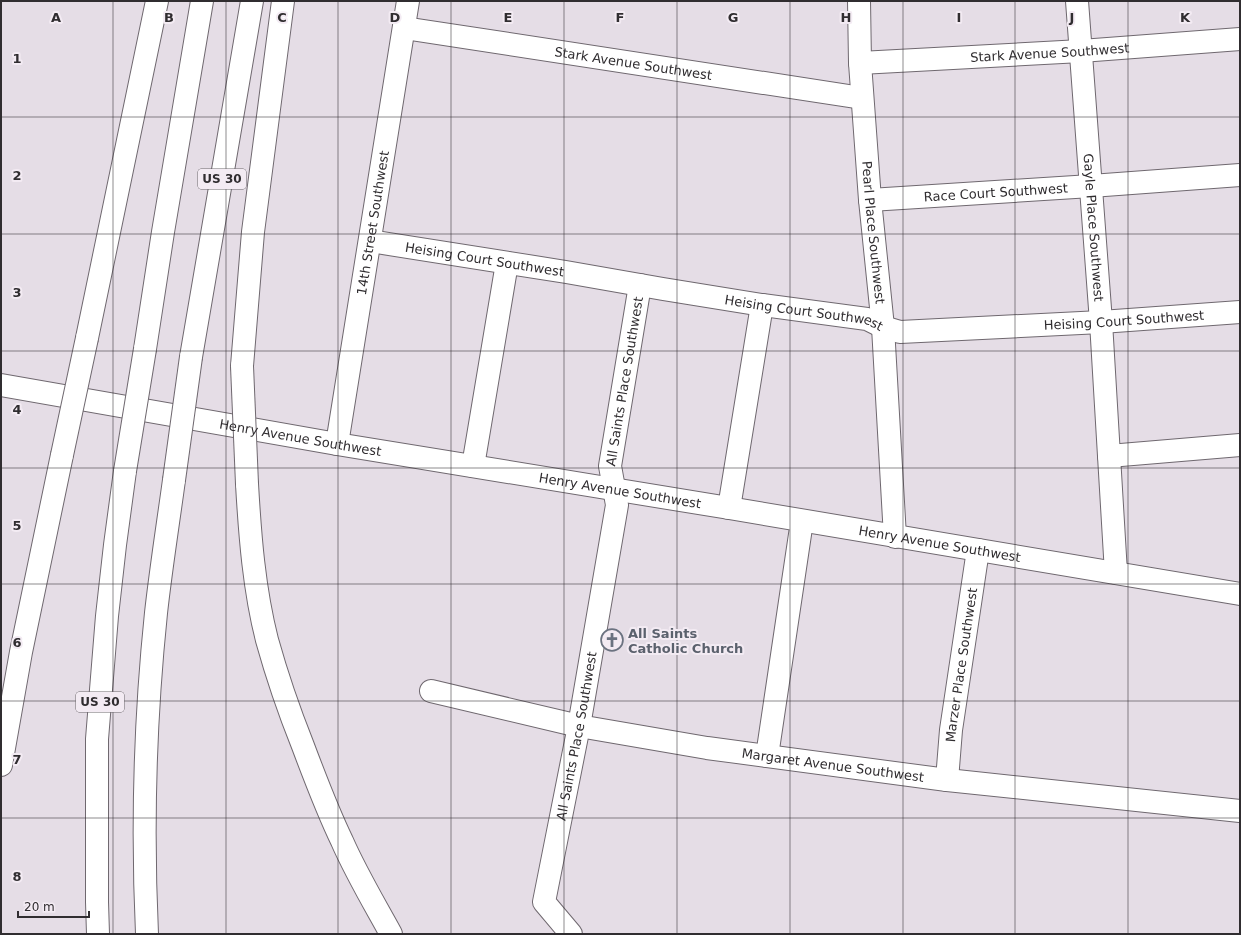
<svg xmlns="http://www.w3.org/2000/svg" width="1241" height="935" viewBox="0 0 1241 935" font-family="'DejaVu Sans',sans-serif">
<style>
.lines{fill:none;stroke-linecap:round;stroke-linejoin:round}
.minor-casing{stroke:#6f686f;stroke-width:24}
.highway-casing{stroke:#6f686f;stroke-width:24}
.minor{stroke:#fff;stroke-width:22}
.highway{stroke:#fff;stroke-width:22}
.highway-bridge-casing{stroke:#6f686f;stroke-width:24;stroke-linecap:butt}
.highway-bridge{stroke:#fff;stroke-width:22}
.grid{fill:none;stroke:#302d30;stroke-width:1;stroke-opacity:0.55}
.labels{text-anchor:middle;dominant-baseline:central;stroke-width:4;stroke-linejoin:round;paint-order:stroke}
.shield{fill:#f3ebf3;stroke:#6a666a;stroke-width:1}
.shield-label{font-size:12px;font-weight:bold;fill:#302d30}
.street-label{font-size:13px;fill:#302d30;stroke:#f3ebf3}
.worship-label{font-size:13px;font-weight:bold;fill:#5b616d;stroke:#f3ebf3;text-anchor:start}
.grid-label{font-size:13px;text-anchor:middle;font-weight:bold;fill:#302d30;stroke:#f3ebf3;stroke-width:4;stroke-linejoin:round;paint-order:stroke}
</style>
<rect width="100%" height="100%" fill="#e5dde6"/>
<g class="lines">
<!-- minor casing -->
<g class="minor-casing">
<g id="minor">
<path id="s1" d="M859 1 860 63 870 200 883 327 895 537"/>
<path id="s2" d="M1077 1 1101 322 1116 573"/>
<path id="s3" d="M404 28 862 98"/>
<path id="s4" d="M860 63 1081 51 1240 39"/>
<path id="s5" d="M870 200 1091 186 1240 175"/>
<path id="s6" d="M370 241 566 272 663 289 762 305 867 319 883 327 900 332 1101 322 1240 312"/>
<path id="s7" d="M1 385 337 444 729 508 1240 594"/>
<path id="s8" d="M337 444 408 1"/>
<polyline points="1109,456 1240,445"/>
<polyline points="473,466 507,263"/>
<polyline points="729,508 762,305"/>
<path id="s9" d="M431 691 579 726 707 748 947 780 1240 811"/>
<polyline points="767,756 802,521"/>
<path id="s10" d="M947 780 951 730 978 550"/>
<path id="s11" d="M571 934 544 902 579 726 617 505 610 466 640 285"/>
</g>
</g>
<!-- highway casing -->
<g class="highway-casing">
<g id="highway">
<polyline points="87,338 157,1"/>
<polyline points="145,349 163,232 202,1"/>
<polyline points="191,357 252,1"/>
<polyline points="242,366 253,232 283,1"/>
<path d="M247 484C250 536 254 589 267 640 277 676 289 711 303 746 315 778 327 810 342 841 356 873 374 903 391 934"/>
<polyline points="1,765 21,652 62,455"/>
<polyline points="98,934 97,902 97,739 107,616 115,545 125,471"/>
<path d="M147 934C142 827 145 719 156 613 161 568 168 524 174 480"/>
</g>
</g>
<!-- minor -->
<use href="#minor" class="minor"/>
<!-- highway -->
<use href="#highway" class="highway"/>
<!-- highway-bridge casing -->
<g class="highway-bridge-casing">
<g id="highway-bridge">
<polyline points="242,366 247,484"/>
<polyline points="62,455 87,338"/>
<polyline points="125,471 145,349"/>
<polyline points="174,480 191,357"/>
</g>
</g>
<!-- highway-bridge -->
<use href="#highway-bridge" class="highway-bridge"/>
</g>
<!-- grid -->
<path class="grid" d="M113 1V934M226 1V934M338 1V934M451 1V934M564 1V934M677 1V934M790 1V934M903 1V934M1015 1V934M1128 1V934M1 117H1240M1 234H1240M1 351H1240M1 468H1240M1 584H1240M1 701H1240M1 818H1240"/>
<!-- icons -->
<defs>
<g id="church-ring" transform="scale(1.15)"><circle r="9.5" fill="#f3ebf3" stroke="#6b7280" stroke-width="1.5"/><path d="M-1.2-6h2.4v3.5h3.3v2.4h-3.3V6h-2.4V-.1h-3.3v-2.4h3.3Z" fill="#6b7280"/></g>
</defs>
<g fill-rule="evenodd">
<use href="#church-ring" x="612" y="640"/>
</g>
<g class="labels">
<!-- shield labels -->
<g class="shield">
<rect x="198" y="169" width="48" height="20" rx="3"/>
<rect x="76" y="692" width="48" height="20" rx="3"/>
</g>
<g class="shield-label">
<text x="222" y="179">US 30</text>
<text x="100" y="702">US 30</text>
</g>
<!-- street labels -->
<g class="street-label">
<text stroke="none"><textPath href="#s4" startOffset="190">Stark Avenue Southwest</textPath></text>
<text stroke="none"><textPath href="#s3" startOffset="232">Stark Avenue Southwest</textPath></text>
<text stroke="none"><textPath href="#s5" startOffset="126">Race Court Southwest</textPath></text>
<text stroke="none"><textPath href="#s8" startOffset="224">14th Street Southwest</textPath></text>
<text stroke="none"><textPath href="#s2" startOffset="227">Gayle Place Southwest</textPath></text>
<text stroke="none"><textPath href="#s1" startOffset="232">Pearl Place Southwest</textPath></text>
<text stroke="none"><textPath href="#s6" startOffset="116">Heising Court Southwest</textPath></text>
<text stroke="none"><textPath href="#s6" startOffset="440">Heising Court Southwest</textPath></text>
<text stroke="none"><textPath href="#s6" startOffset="763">Heising Court Southwest</textPath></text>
<text stroke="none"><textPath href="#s11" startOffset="571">All Saints Place Southwest</textPath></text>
<text stroke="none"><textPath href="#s7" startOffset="304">Henry Avenue Southwest</textPath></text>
<text stroke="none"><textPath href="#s7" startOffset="628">Henry Avenue Southwest</textPath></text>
<text stroke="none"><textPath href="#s7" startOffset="952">Henry Avenue Southwest</textPath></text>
<text stroke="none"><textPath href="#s10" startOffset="116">Marzer Place Southwest</textPath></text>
<text stroke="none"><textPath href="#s11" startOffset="211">All Saints Place Southwest</textPath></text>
<text stroke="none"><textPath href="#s9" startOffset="409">Margaret Avenue Southwest</textPath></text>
</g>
<!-- worship labels -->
<g class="worship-label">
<text x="628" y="633">All Saints<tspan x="628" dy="15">Catholic Church</tspan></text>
</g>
</g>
<g class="grid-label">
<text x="56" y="22">A</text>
<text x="169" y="22">B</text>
<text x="282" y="22">C</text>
<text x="395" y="22">D</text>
<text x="508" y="22">E</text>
<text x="620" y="22">F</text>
<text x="733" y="22">G</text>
<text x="846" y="22">H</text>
<text x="959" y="22">I</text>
<text x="1072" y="22">J</text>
<text x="1185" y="22">K</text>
<text x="17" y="63">1</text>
<text x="17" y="180">2</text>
<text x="17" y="297">3</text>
<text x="17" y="414">4</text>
<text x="17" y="530">5</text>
<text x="17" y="647">6</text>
<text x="17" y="764">7</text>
<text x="17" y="881">8</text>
</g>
<!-- border -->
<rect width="1241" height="935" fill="none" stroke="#302d30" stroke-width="4"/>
<!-- scale -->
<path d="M18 911v6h71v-6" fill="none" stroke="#302d30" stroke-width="2"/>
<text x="24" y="911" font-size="12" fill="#302d30" stroke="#f3ebf3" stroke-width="3" paint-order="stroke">20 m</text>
</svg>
